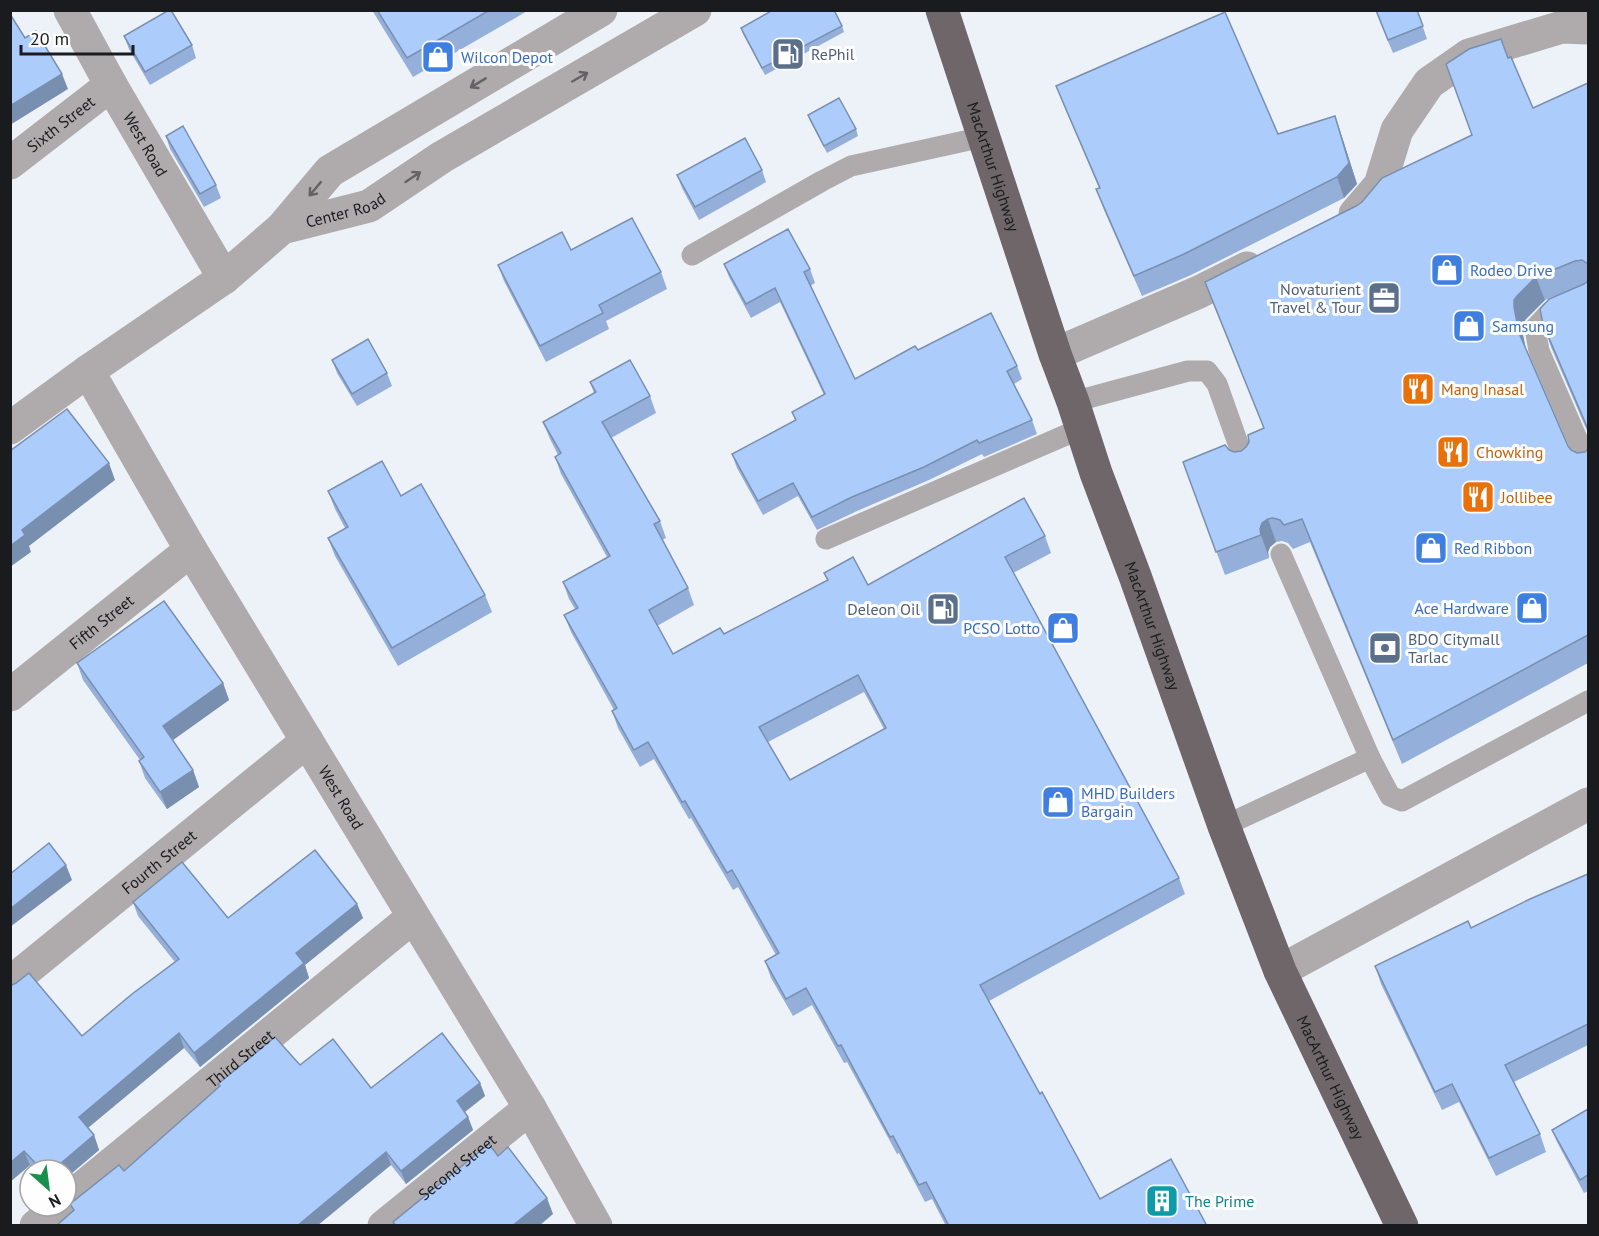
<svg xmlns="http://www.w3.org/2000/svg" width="1599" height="1236" viewBox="0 0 1599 1236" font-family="'PT Sans',sans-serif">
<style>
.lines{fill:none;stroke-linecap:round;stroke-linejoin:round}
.service{stroke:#afaaac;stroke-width:21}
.minor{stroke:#afaaac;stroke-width:33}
.trunk{stroke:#6e6668;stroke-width:33}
.wall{fill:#94afd9;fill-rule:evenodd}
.shaded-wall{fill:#788fb0}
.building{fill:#acccfc;stroke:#788fb0;stroke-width:1.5;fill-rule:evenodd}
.oneway{stroke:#646265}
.labels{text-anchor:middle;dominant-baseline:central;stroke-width:6;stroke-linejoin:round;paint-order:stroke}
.service-label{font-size:16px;fill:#4e5e75;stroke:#fefefe;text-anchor:start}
.shop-label{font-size:16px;fill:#366cbe;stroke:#fefefe;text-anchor:start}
.street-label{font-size:16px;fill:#1a1b1e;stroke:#fefefe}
.food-label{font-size:16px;fill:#c56008;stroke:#fefefe;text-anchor:start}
.culture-label{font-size:16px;fill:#0d838f;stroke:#fefefe;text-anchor:start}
</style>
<rect width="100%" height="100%" fill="#edf1f8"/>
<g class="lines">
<!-- service -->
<g class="service">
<polyline points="692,255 822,181 851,166 983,137"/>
<polyline points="1588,296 1550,312 1535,328 1539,351 1588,464"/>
<polyline points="1073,402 1188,371 1207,371 1217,384 1245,463"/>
<polyline points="826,539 1082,428"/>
<polyline points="1281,554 1370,758 1390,796 1402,801 1588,701"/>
<polyline points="1224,826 1370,758"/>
</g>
<!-- minor -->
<g class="minor">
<path id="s1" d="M70 10 111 85 224 278"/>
<path id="s2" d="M10 163 111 85"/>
<polyline points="1355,214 1380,185 1397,130 1429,83 1469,55 1562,27 1588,28"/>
<polyline points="282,228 330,171 601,10"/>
<polyline points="1055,354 1199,292 1247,268"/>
<path id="s3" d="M88 371 191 550 530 1108 596 1226"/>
<path id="s4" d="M10 428 88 371 224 278 282 228 369 206 442 157 695 10"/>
<path id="s5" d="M10 695 191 550"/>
<polyline points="1280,971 1588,804"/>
<path id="s6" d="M10 983 307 741"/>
<path id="s7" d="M66 1201 413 917"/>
<polyline points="36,1226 60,1206"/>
<path id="s8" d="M384 1226 530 1108"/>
</g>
<!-- trunk -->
<path class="trunk" id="s9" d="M942 10 1055 354 1073 402 1096 473 1135 576 1224 826 1280 971 1402 1226"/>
</g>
<!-- wall -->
<g class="wall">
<polygon points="372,10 529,10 413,77"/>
<polygon points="1375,10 1417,10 1427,39 1393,53"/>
<polygon points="842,26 844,32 765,75 743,34 741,28"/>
<polygon points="124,36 192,45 196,58 150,85 129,49"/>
<polygon points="1508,58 1533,108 1588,83 1588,433 1551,347 1543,324 1585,284 1545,300 1526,319 1523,324 1522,330 1526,349 1568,446 1571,450 1577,453 1585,452 1588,449 1588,663 1402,764 1310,542 1293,549 1288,543 1282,541 1276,542 1270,547 1268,552 1269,558 1225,575 1183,462 1229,450 1234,452 1241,451 1246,447 1264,428 1214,306 1205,282 1356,206 1472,135"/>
<polygon points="1056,86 1278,134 1335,116 1342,137 1357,184 1344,198 1191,275 1142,296 1104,210 1096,189 1099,188 1064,106"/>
<polygon points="808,115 856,129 858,136 827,153 810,121"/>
<polygon points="166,136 216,185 221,198 204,207 170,149"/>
<polygon points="762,170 766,182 699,220 682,188 677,175"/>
<polygon points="571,250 661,272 667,289 606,321 609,329 546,362 504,281 498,265"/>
<polygon points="724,264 810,269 815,283 810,286 855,379 918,350 1017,366 1022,379 1014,384 1032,420 1037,434 984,457 982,454 929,480 857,511 817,530 798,496 763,515 737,468 732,454 795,420 792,412 824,395 780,302 751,318 729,277"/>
<polygon points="332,360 387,373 392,386 357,406 337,373"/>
<path d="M590 382 650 396 656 413 611 438 660 521 666 538 662 540 688 588 694 605 657 626 673 654 724 634 827 580 824 573 868 585 1045 536 1051 553 1013 573 1179 878 1185 894 989 1001 1040 1094 1100 1199 1207 1226H946L932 1199 925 1202 899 1153 897 1154 847 1062 844 1063 812 1005 793 1016 771 978 765 961 776 955 738 887 733 890 691 818 689 819 654 759 640 767 618 728 612 711 614 710 571 632 564 615 575 609 569 599 563 582 607 557 561 474 555 457 558 455 550 439 543 422 594 393ZM864 692 884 729 790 780 768 742Z"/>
<polygon points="328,491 401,496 485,595 492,612 398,666 335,556 328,538 345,528 335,509"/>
<polygon points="77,663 223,683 229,700 172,740 193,770 199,787 167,809 145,778 139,761 140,760 83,680"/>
<polygon points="1588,874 1588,1045 1514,1082 1540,1134 1546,1152 1496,1176 1459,1102 1442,1110 1381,984 1375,966 1471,928"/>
<polygon points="133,902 228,918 357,904 363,918 305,965 309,978 200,1067 184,1048 88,1128 94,1135 99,1150 66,1178 66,1170 34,1170 30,1165 10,1182 10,986 82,1036 175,962 138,916"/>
<polygon points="300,1065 371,1088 480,1083 485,1096 465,1112 468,1117 473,1130 406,1184 391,1165 72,1212 70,1204 124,1171 219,1087 218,1084"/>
<polygon points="1588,1109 1588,1191 1584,1193 1557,1142 1552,1130"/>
</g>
<!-- shaded-wall -->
<g class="shaded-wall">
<polygon points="62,74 68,89 10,125 10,106"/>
<polygon points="1335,116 1342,137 1357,184 1344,198 1337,177"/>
<polygon points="1536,277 1545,300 1526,319 1523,324 1522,330 1527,356 1519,333 1514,307 1514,300 1517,296"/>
<polygon points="109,463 115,480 29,546 31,552 10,567 10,546 22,530"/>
<polygon points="1268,519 1276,542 1270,547 1268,552 1269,558 1261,535 1260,529 1262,523"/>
<polygon points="223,683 229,700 169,743 163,726"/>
<polygon points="193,770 199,787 167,809 160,792"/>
<polygon points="66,865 72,880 10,927 10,909"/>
<polygon points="357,904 363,918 305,965 309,978 200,1067 194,1053 296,953"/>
<polygon points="179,1033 184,1048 84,1131 79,1117"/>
<polygon points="480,1083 485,1096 462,1114 457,1101"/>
<polygon points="468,1117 473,1130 406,1184 401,1171"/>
<polygon points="94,1135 99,1150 66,1178 66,1170 53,1170"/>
<polygon points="24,1151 30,1165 10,1182 10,1163"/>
<polygon points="386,1152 391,1165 317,1226 297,1226"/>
<polygon points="547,1198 553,1214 539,1226 512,1226"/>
</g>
<!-- building -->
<g class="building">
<polygon points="169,10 171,10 192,45 145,72 124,36"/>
<polygon points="377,10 490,10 407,58"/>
<polygon points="773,10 834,10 842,26 762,68 741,28"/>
<polygon points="1376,10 1417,10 1423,26 1388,40"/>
<polygon points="1225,12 1278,134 1335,116 1349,163 1337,177 1184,254 1134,276 1096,189 1100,188 1056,86"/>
<polygon points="10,14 25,38 36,31 62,74 10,106"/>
<polygon points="1501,39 1508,58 1511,57 1533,108 1588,83 1588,264 1582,260 1575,261 1536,277 1517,296 1514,300 1514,307 1519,333 1568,446 1571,450 1577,453 1585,452 1588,449 1588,635 1393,740 1302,519 1284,525 1280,520 1273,518 1268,519 1262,523 1260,529 1261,535 1216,552 1183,462 1225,445 1229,450 1234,452 1241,451 1246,447 1249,442 1248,435 1264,428 1205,282 1356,206 1362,202 1382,178 1472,135 1446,64 1469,49"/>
<polygon points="839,98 856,129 824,146 808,115"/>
<polygon points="183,126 216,185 200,194 166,136"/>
<polygon points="745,138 762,170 695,207 677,175"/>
<polygon points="632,218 661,272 599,305 603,313 540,346 498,265 562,232 571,250"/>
<polygon points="788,229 810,269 804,272 855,379 915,346 918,350 991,313 1017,366 1007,371 1032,420 979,443 977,440 924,467 852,497 812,517 793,483 758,501 732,454 796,420 792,412 825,394 775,288 746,304 724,264"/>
<polygon points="1588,281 1588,429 1543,324 1540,309 1549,299 1584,284"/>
<polygon points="368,339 387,373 352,394 332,360"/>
<path d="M630 360 650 396 602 422 660 521 654 524 688 588 649 610 673 654 720 628 724 634 828 580 824 573 853 557 868 585 1024 498 1045 536 1005 557 1179 878 980 985 1040 1094 1042 1092 1100 1199 1171 1159 1207 1226H949L926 1182 919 1185 893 1136 890 1137 841 1045 838 1046 806 988 786 999 765 961 779 953 732 870 727 873 685 801 682 802 648 742 634 750 612 711 617 708 564 615 578 608 563 582 610 556 555 457 561 453 543 422 596 392 590 382ZM858 675 886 728 790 780 759 727Z"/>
<polygon points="67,409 109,463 22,530 25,535 10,546 10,451"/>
<polygon points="382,461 401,496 421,484 485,595 392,648 328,538 348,527 328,491"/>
<polygon points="164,601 223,683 163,726 193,770 160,792 139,761 144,757 77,663"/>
<polygon points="49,843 66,865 10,909 10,874"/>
<polygon points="315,850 357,904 296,953 304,963 194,1053 179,1033 79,1117 94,1135 53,1170 42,1170 24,1151 10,1163 10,986 16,983 29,973 82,1036 132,994 179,959 133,902 182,862 228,918"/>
<polygon points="1588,874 1588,1024 1505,1065 1540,1134 1489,1158 1452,1084 1435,1092 1375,966 1468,921 1471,928 1530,899"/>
<polygon points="442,1033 480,1083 457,1101 468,1117 401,1171 386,1152 297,1226 56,1226 74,1210 70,1204 119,1165 124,1171 220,1086 218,1084 275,1037 300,1065 333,1039 371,1088"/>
<polygon points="1588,1109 1588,1175 1580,1180 1552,1130"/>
<polygon points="489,1144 498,1156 508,1147 547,1198 512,1226 396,1226 393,1222"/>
</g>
<!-- one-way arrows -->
<defs><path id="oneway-shaft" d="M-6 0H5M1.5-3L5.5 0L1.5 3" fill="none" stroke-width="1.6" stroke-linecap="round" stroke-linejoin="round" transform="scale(1.5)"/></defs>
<g class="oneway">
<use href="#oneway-shaft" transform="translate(580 77) rotate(-30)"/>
<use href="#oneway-shaft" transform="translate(478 83) rotate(149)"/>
<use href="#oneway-shaft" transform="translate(413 177) rotate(-34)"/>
<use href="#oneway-shaft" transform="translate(315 189) rotate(130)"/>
</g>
<!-- icons -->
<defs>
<g id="fuel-square" transform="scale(1.725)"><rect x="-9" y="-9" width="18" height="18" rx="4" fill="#5c6f8a" stroke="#fefefe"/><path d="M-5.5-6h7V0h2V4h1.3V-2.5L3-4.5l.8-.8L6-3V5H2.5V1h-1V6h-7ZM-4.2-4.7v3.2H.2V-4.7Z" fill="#fff"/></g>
<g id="shop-square" transform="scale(1.725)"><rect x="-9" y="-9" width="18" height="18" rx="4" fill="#3f7fe0" stroke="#fefefe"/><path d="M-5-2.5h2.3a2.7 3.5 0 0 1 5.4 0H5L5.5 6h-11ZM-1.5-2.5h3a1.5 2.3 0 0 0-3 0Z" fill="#fff"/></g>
<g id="office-square" transform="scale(1.725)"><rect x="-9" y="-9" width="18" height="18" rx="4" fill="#5c6f8a" stroke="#fefefe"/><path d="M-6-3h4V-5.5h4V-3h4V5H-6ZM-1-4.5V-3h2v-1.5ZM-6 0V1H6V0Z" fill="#fff"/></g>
<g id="restaurant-square" transform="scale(1.725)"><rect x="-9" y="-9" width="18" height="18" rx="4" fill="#e8710a" stroke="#fefefe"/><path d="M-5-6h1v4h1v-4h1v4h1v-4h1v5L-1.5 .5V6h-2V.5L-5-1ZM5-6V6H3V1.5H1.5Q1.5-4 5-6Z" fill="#fff"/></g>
<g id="bank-square" transform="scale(1.725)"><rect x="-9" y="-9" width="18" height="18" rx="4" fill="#5c6f8a" stroke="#fefefe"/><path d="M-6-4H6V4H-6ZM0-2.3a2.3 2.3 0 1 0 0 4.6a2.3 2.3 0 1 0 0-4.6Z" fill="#fff"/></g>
<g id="building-square" transform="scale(1.725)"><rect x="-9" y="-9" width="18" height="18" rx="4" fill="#0f9aa8" stroke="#fefefe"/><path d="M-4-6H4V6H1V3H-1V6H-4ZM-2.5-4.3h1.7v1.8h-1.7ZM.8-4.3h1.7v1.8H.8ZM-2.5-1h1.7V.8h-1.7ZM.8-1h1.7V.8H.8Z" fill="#fff"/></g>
</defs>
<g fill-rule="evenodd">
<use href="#fuel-square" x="788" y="54"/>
<use href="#shop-square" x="438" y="57"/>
<use href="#shop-square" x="1447" y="270"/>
<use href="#office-square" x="1384" y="298"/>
<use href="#shop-square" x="1469" y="326"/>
<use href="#restaurant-square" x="1418" y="389"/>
<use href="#restaurant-square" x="1453" y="452"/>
<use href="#restaurant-square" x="1478" y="497"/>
<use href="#shop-square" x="1431" y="548"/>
<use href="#shop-square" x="1532" y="608"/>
<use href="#fuel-square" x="943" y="609"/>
<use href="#shop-square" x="1063" y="628"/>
<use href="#bank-square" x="1385" y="648"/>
<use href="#shop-square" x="1058" y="802"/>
<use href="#building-square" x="1162" y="1201"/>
</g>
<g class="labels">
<!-- service labels -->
<g class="service-label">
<text x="811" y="54">RePhil</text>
<text x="1361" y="289" text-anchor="end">Novaturient<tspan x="1361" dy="18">Travel &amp; Tour</tspan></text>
<text x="920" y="609" text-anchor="end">Deleon Oil</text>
<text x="1408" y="639">BDO Citymall<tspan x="1408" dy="18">Tarlac</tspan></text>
</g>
<!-- shop labels -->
<g class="shop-label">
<text x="461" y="57">Wilcon Depot</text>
<text x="1470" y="270">Rodeo Drive</text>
<text x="1492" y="326">Samsung</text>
<text x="1454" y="548">Red Ribbon</text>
<text x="1509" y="608" text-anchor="end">Ace Hardware</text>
<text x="1040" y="628" text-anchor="end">PCSO Lotto</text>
<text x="1081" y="793">MHD Builders<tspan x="1081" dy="18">Bargain</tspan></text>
</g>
<!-- street labels -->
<g class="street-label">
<text stroke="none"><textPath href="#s2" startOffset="64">Sixth Street</textPath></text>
<text stroke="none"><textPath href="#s1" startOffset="154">West Road</textPath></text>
<text stroke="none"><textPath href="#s9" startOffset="165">MacArthur Highway</textPath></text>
<text stroke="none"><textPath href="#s4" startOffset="404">Center Road</textPath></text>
<text stroke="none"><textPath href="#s5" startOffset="117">Fifth Street</textPath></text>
<text stroke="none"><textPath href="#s9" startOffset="651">MacArthur Highway</textPath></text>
<text stroke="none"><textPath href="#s3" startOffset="496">West Road</textPath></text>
<text stroke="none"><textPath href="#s6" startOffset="192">Fourth Street</textPath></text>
<text stroke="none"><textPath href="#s7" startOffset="225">Third Street</textPath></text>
<text stroke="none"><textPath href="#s9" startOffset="1137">MacArthur Highway</textPath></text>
<text stroke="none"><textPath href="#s8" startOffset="94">Second Street</textPath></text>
</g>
<!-- food labels -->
<g class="food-label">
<text x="1441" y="389">Mang Inasal</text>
<text x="1476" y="452">Chowking</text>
<text x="1501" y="497">Jollibee</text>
</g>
<!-- culture labels -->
<g class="culture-label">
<text x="1185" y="1201">The Prime</text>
</g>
</g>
<!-- border -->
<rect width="1599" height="1236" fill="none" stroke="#1a1b1e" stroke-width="24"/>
<!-- north arrow -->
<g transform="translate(48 1188) rotate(152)"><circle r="28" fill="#fefefe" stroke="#a3a3a4" stroke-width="1.5"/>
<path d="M0-4.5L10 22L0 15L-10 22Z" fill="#188f4a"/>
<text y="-9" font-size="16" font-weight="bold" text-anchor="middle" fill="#1a1b1e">N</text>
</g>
<!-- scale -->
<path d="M21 45v9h112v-9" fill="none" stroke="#1a1b1e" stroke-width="3"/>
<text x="30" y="45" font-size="18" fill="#1a1b1e" stroke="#fefefe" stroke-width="4.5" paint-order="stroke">20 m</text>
</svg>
